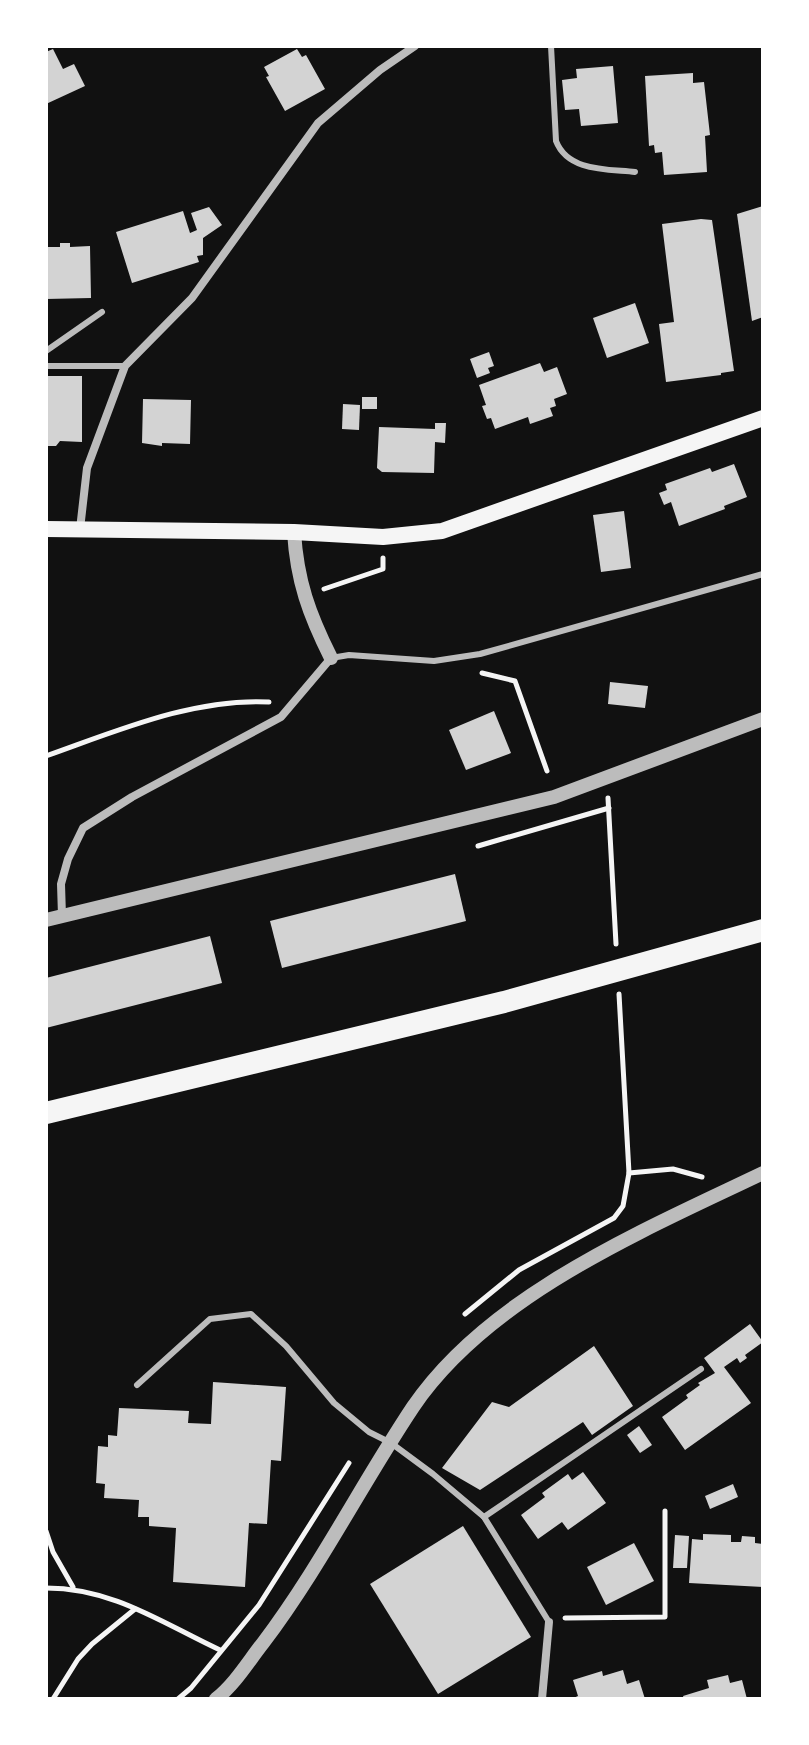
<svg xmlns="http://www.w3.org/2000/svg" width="809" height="1745" viewBox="0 0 809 1745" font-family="Roboto,sans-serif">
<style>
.building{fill:#d3d3d3}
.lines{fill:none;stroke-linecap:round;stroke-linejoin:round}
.path{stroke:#f5f5f5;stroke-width:5}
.service{stroke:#bcbcbc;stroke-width:6}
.minor{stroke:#bcbcbc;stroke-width:8}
.tertiary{stroke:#bcbcbc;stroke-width:14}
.secondary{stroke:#f5f5f5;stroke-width:16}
.trunk{stroke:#f5f5f5;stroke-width:22}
</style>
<rect width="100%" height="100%" fill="#111"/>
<!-- building -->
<g class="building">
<polygon points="53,49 63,69 74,64 85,86 46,104 46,52"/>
<polygon points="297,49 302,57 306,55 325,89 285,111 266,77 269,76 264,67"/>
<polygon points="613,66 618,123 581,126 579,109 565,110 562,80 577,78 576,69"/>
<polygon points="693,73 693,83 704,82 710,135 705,136 707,172 664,175 662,152 655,153 654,145 649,146 645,76"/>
<polygon points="763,206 763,317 752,321 737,214"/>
<polygon points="209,207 222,225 203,238 203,255 197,256 199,262 132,283 116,232 183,211 190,233 197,230 191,213"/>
<polygon points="701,219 712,220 734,371 721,373 721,375 666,382 659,324 674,322 662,224"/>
<polygon points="60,243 70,243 70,247 90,246 91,298 46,299 46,247 60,247"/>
<polygon points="635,303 649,343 607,358 593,318"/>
<polygon points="489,352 494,366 488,368 490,373 477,378 470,359"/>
<polygon points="540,363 544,372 557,367 567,394 554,399 556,406 550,408 553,416 530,424 528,417 495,429 491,418 487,419 482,406 486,405 479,385"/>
<polygon points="47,376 82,376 82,442 60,441 56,446 46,446"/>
<rect x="362" y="397" width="15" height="12"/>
<polygon points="143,399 191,400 190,444 162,443 162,446 142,443"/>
<polygon points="343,404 360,405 359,430 342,429"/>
<polygon points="435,423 446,423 445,443 435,442 434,473 382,472 377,468 379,427 435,429"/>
<polygon points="734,464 747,497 724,506 725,509 679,526 671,502 664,505 659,493 667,490 665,484 710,468 712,472"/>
<polygon points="624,511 631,568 601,572 593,515"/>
<polygon points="610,682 648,686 645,708 608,704"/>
<polygon points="494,711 511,753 466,770 449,730"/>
<polygon points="455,874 466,921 282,968 270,921"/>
<polygon points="210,936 222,983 46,1028 46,978"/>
<polygon points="750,1324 763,1342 745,1355 747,1358 740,1363 737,1358 724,1367 751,1403 685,1450 662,1417 688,1398 686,1395 700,1385 698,1383 715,1373 704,1358"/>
<polygon points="594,1346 633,1406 592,1435 583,1422 480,1490 442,1468 492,1402 509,1407"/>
<polygon points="213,1382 286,1387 281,1461 271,1460 267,1524 249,1523 245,1587 173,1582 176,1528 149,1526 149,1517 138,1517 139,1500 104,1498 105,1484 96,1483 98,1446 108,1447 108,1435 117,1436 119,1408 189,1411 188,1423 211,1424"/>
<polygon points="639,1426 652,1445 640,1453 627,1435"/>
<polygon points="583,1472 606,1503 568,1530 562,1522 538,1539 521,1515 545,1497 542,1493 568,1474 572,1480"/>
<polygon points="733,1484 738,1497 710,1509 705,1496"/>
<polygon points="463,1526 531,1637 438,1694 370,1584"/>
<polygon points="703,1534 731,1535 731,1542 741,1542 742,1536 755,1537 755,1543 763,1544 763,1587 689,1583 692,1539 703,1540"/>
<polygon points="675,1535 689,1536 687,1568 673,1568"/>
<polygon points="634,1543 654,1581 606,1605 587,1567"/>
<polygon points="623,1670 627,1684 639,1680 645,1699 571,1699 578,1696 573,1680 602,1671 603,1676"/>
<polygon points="728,1675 730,1683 742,1680 747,1699 684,1699 683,1696 709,1688 707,1680"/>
</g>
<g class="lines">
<!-- path -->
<g class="path">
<polyline points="324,589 383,569 383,558"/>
<polyline points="482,673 515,681 547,771"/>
<path d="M46 756C117 731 193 698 269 702"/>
<polyline points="608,798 616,944"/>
<polyline points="478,846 609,808"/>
<polyline points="629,1173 673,1169 702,1177"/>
<polyline points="465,1314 519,1270 614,1218 623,1206 629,1173 619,994"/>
<polyline points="46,1531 53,1552 73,1587"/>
<path d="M46 1588C113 1588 162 1623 220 1650"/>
<polyline points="565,1618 665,1617 665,1511"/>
<polyline points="53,1699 78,1659 92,1644 135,1609"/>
<polyline points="178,1699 191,1688 259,1605 349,1463"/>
</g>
<!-- service -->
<g class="service">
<path d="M551 46 556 141C568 172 608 169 635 172"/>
<polyline points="46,351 102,312"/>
<polyline points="46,366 125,366"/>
<polyline points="331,658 349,655 434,661 480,654 763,574"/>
<polyline points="137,1385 210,1319 251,1314 286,1346 334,1403 369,1432 391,1443 433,1474 484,1517 549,1622"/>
<polyline points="484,1517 701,1369"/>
</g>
<!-- minor -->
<g class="minor">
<polyline points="80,529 87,468 125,366 192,298 318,123 380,70 415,46"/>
<polyline points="62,916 61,884 68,859 83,828 132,797 281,717 331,658"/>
<polyline points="542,1699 549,1622"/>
</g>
<!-- tertiary -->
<g class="tertiary">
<path d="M294 532C297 581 309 614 331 658"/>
<polyline points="46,920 554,797 763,719"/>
<path d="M216 1699C235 1684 248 1662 263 1643 319 1569 361 1485 413 1407 489 1295 644 1230 763 1173"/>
</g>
<!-- secondary -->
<polyline class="secondary" points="46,529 294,532 383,537 442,531 763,418"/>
<!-- trunk -->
<polyline class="trunk" points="46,1113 504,1002 763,930"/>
</g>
<!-- border -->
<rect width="809" height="1745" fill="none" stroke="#ffffff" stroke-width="96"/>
</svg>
